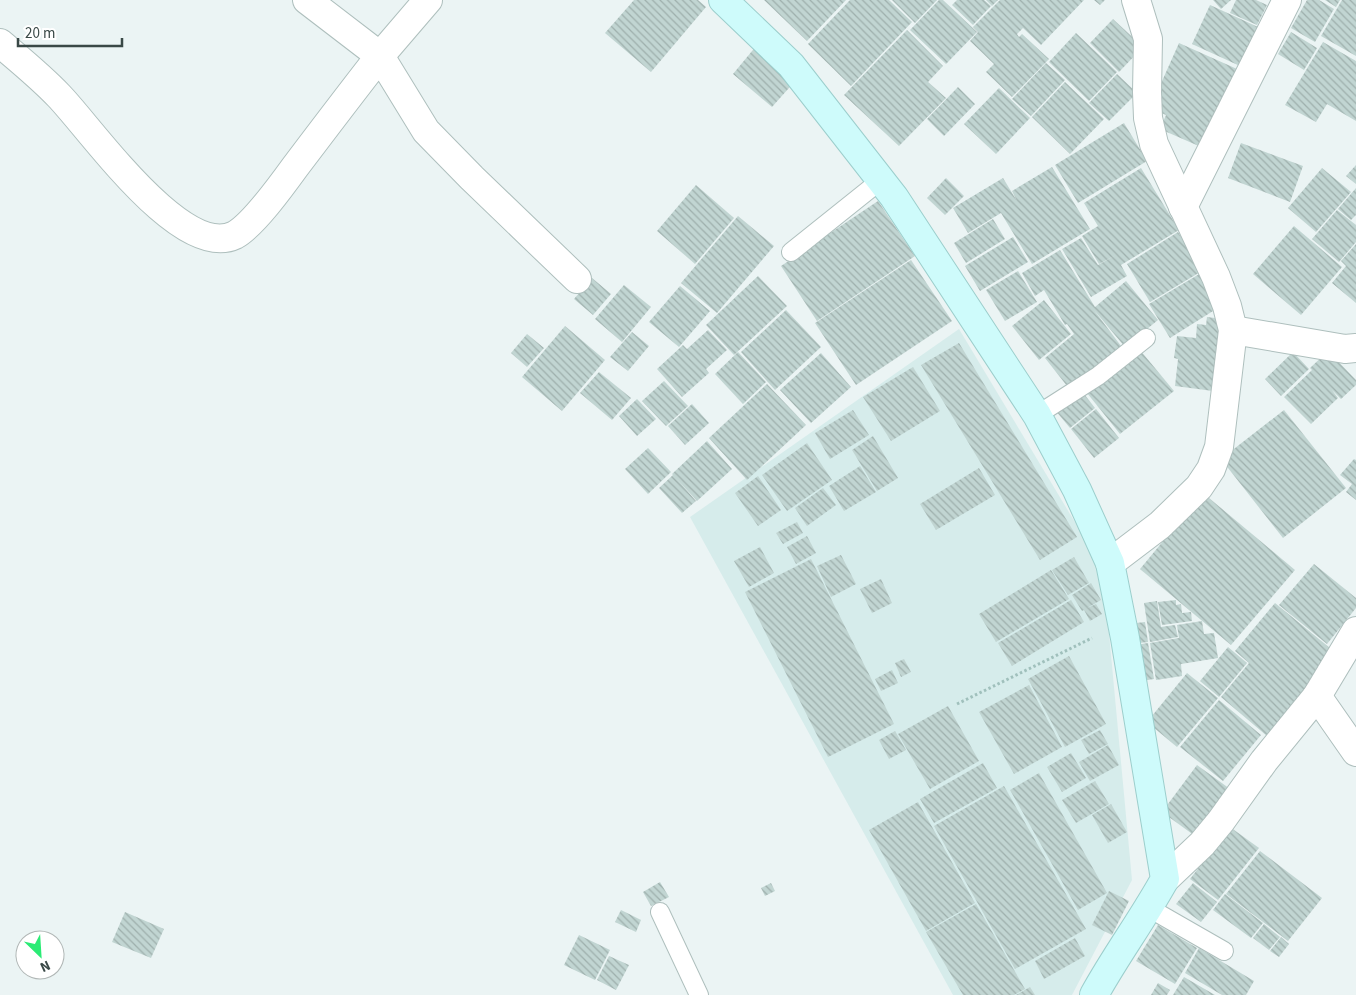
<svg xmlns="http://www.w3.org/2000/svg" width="1356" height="995" viewBox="0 0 1356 995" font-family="'Source Sans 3',sans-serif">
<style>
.education{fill:#d6eceb}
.building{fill:url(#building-back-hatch)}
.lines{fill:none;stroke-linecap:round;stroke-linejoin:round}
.service-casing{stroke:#aebfbd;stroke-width:20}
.minor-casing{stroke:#aebfbd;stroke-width:30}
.secondary-casing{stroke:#9ccecc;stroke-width:30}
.path{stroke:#a0c0bc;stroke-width:3;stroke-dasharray:2.5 2.5;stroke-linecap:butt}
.service{stroke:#fff;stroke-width:18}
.minor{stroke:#fff;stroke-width:28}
.secondary{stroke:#cefbfb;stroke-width:28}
</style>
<defs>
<pattern id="building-back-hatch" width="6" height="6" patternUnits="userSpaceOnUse" patternTransform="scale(1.25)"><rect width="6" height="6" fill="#c1d5d2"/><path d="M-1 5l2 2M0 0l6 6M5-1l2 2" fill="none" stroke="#9eafac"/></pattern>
</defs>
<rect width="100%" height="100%" fill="#ebf4f4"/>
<!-- education -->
<polygon class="education" points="959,329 1103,569 1132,880 1072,995 953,995 690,517"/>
<!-- building -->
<g class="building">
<polygon points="634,0 698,0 706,7 651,72 605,33"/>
<polygon points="764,0 846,0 807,41"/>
<polygon points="850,0 889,0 912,22 851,86 808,44"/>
<polygon points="892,0 937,0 915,23"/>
<polygon points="939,0 943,0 977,32 946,64 910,30"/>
<polygon points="957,0 984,0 991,6 973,25 952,5"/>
<polygon points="986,0 998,0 992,6"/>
<polygon points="1000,0 1084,0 1041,45 1023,28 1017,34 1019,37 1022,34 1049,59 1012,97 986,72 994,64 970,41 978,32 973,27"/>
<polygon points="1094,0 1105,0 1100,5"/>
<polygon points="1213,0 1231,0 1221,9"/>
<polygon points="1236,0 1256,0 1267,5 1257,25 1230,13"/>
<polygon points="1307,0 1319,0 1334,9 1315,42 1291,28"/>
<polygon points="1325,0 1340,0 1336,7"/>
<polygon points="1342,0 1356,0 1356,56 1321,36"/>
<polygon points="1210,5 1258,27 1240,66 1192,44"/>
<polygon points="1113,19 1143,47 1119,72 1090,43"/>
<polygon points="907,30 943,66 928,82 946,98 899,146 844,95"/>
<polygon points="1291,32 1317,48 1304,70 1278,54"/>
<polygon points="1076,33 1117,72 1089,101 1049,62"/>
<polygon points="1323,42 1356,61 1356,121 1327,104 1316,122 1285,105"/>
<polygon points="1179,43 1237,69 1201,147 1160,129 1166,115 1150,108"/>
<polygon points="757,45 797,79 772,107 733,74"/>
<polygon points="1046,63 1065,80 1031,116 1012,99"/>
<polygon points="1117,74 1137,93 1109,121 1089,103"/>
<polygon points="1065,82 1104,119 1070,154 1032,117"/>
<polygon points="958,87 975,104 944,136 927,119"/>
<polygon points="999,88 1030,118 996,154 964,124"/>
<polygon points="1124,123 1147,161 1078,203 1055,165"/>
<polygon points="1241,143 1303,166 1290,202 1228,178"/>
<polygon points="1356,165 1356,184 1346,176"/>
<polygon points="1052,167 1090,229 1032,264 1001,213 968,233 953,208 1003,178 1017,201 1012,191"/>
<polygon points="1141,168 1179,230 1121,265 1127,276 1091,297 1062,249 1081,238 1098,265 1116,255 1099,264 1082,236 1098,226 1084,203"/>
<polygon points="1322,168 1351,192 1316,232 1288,208"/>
<polygon points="946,178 964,196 945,215 927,198"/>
<polygon points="696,185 734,218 695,264 657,231"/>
<polygon points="1356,188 1356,215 1351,220 1338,209"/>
<polygon points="878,201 915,256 817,321 781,266"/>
<polygon points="1337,210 1356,225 1356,242 1339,262 1312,239"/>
<polygon points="738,216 774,246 717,313 681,283"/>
<polygon points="993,219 1005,239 966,263 954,243"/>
<polygon points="1294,226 1342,267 1301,315 1253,274"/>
<polygon points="1178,232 1202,271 1150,302 1127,264"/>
<polygon points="1013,237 1028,262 980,291 965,266"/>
<polygon points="1356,244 1356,303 1332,283 1346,266 1341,261"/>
<polygon points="1060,250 1095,307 1126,281 1158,320 1125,347 1094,310 1124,350 1071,391 1045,358 1074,334 1067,324 1065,325 1044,290 1035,296 1022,273"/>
<polygon points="911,260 952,321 856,385 815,323"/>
<polygon points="1018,271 1037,302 1005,321 986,290"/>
<polygon points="1201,273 1221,306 1170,338 1149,304"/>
<polygon points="758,276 787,306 734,355 706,325"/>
<polygon points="592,278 611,294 593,315 574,299"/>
<polygon points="624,285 651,307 622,342 595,319"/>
<polygon points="680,286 710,311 679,347 649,322"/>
<polygon points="1044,300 1071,334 1039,360 1012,326"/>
<polygon points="786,310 821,347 775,390 741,352"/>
<polygon points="1207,317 1223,319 1213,391 1175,386 1178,359 1174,358 1177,336 1196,338 1197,324 1206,325"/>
<polygon points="565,326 605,360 562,411 522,377"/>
<polygon points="708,330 727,350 706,369 709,373 682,397 657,369 683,345 687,349"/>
<polygon points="632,332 649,346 628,371 610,357"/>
<polygon points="527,334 544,348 527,367 511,353"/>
<polygon points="959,343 1077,537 1040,560 921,365"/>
<polygon points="1140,350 1174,391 1120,434 1087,393"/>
<polygon points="1328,351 1356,380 1356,385 1341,399 1332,390 1338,398 1311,424 1284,397 1312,370 1310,368"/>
<polygon points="738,352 766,382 743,404 715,374"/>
<polygon points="1293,352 1309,369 1281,396 1265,379"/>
<polygon points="821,353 851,387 811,423 780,390"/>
<polygon points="913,367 940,411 891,441 863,397"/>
<polygon points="599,372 631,398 612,420 580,393"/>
<polygon points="664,381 688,406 666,426 642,401"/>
<polygon points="767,384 806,425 747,480 709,438"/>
<polygon points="1081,390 1095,408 1070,428 1055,410"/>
<polygon points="637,399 656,419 637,436 619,416"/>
<polygon points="692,404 709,423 685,445 668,426"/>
<polygon points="1096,409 1119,438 1094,458 1071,429"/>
<polygon points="853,410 869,435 830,459 815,433"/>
<polygon points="1284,410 1346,488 1283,538 1221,459"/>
<polygon points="873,436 898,478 877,491 852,450"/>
<polygon points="707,441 732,469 697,501 675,477 696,501 682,513 659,488 673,475 672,474"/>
<polygon points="807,443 832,480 787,511 762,475"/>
<polygon points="648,448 671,472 648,494 625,469"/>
<polygon points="1354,459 1356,460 1356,500 1346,492 1352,484 1340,475"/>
<polygon points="860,466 876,492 844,511 829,486"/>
<polygon points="979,468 995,495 936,530 920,504"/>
<polygon points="758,476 781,510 758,526 735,493"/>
<polygon points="823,488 836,505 807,526 795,508"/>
<polygon points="1203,493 1295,570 1231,645 1140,569"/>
<polygon points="797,522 803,533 783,544 776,533"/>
<polygon points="807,536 816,553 796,564 787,547"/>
<polygon points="760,547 774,573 749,587 734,561"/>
<polygon points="841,555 856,584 831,597 817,566"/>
<polygon points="1074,557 1089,583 1068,595 1052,570"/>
<polygon points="811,559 894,724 828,757 745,592"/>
<polygon points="1314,564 1356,598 1356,608 1327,644 1279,605"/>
<polygon points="1051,570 1069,599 996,642 979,614"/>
<polygon points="881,579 892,603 872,613 860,589"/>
<polygon points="1091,583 1101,600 1087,608 1096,604 1102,614 1090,621 1084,610 1082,611 1072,595"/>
<polygon points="1071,600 1084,622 1012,666 998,643"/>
<polygon points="1176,600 1176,605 1181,604 1182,613 1191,612 1192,621 1162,625 1158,602"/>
<polygon points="1157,601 1161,627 1175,625 1178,637 1150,642 1144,603"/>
<polygon points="1275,603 1336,653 1267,736 1221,697 1249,663 1235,651"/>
<polygon points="1202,621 1204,634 1214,633 1218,658 1181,664 1182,676 1156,680 1150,643 1179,638 1177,625"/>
<polygon points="1145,622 1148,642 1131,644 1128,624"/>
<polygon points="1148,643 1154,679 1135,682 1129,646"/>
<polygon points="1228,647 1247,663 1219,697 1200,681"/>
<polygon points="1069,656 1106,724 1065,747 1028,679"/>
<polygon points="904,659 911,672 901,677 895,663"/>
<polygon points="892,670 898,683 881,691 875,679"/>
<polygon points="1187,673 1218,698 1177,747 1147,722"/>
<polygon points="1029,685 1062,747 1014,774 979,712"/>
<polygon points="1219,700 1261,735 1223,781 1180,747"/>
<polygon points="948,706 979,761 930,789 898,734"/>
<polygon points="1100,730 1108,744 1089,754 1081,740"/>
<polygon points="895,731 906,750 889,759 879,740"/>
<polygon points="1108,745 1119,765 1090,781 1079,762"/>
<polygon points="1071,753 1086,778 1062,792 1047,767"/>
<polygon points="983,763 997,788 934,823 920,799"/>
<polygon points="1197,765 1237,794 1202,841 1162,812"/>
<polygon points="1039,773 1107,893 1078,910 1010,790"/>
<polygon points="1095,781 1109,804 1076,823 1062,800"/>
<polygon points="1004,786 1086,929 1015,969 934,826"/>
<polygon points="918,802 975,903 926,931 869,830"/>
<polygon points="1111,804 1127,832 1108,843 1092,815"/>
<polygon points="1230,827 1259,848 1218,900 1190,879"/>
<polygon points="1260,851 1322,898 1288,941 1226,894"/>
<polygon points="660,882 669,897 651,906 643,892"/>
<polygon points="771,883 775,891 765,896 761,888"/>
<polygon points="1193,883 1217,902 1201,922 1176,904"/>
<polygon points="1109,891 1129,901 1112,935 1092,925"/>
<polygon points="1225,894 1263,923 1251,938 1213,910"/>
<polygon points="976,904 1025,989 1014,995 963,995 926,932"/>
<polygon points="621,910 641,920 636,932 615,922"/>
<polygon points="125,912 164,929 151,958 112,942"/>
<polygon points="1264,924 1280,937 1269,950 1253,938"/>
<polygon points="1158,925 1197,948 1175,984 1136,961"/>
<polygon points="579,935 610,950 595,980 564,965"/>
<polygon points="1281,937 1289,944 1279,957 1270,951"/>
<polygon points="1075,938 1085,956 1044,979 1035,961"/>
<polygon points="1199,948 1254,981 1246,995 1222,995 1185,973"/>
<polygon points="609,956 629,965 616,990 597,980"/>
<polygon points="1184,977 1215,995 1173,995"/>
<polygon points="1158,983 1170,990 1167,995 1151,995"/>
<polygon points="1030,987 1035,995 1016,995"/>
</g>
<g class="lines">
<!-- service casing -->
<g class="service-casing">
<g id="service">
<polyline points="791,252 881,180"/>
<polyline points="1037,415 1098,376 1146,338"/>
<polyline points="1149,908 1224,951"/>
<polyline points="660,912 699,995"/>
</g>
</g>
<!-- minor casing -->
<g class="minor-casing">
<g id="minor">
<polyline points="307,0 380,56 428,0"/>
<path d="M0 43C20 60 41 77 59 96 91 129 182 261 235 235 253 225 282 185 295 167 323 130 351 93 380 56L426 131 472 178 577 279"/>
<polyline points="1183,207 1287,0"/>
<polyline points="1233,330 1345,349 1356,348"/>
<polyline points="1110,563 1160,525 1199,487 1211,469 1219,447 1233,330 1227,306 1216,277 1154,144 1148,118 1147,92 1148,39 1136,0"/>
<polyline points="1317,696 1356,752"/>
<polyline points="1165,879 1202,844 1221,821 1264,761 1317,696 1356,631"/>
</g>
</g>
<!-- secondary casing -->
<g class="secondary-casing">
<path id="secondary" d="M723 0 791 65 894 197 1037 415 1077 490 1110 563 1125 638 1165 879C1143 919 1116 955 1094 995"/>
</g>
<!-- path -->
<polyline class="path" points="957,704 1092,638"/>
<!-- service -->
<use href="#service" class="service"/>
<!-- minor -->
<use href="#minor" class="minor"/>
<!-- secondary -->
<use href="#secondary" class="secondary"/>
</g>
<!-- north arrow -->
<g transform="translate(40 955) rotate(155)"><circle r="24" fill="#ffffff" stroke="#b0b6b5"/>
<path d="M0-4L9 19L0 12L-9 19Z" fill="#2beb75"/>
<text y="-8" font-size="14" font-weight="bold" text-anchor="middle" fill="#394846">N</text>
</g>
<!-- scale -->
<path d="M18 38v8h104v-8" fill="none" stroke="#394846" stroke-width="2.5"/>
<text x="25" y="38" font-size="15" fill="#394846" stroke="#ffffff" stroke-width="4" paint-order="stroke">20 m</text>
</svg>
